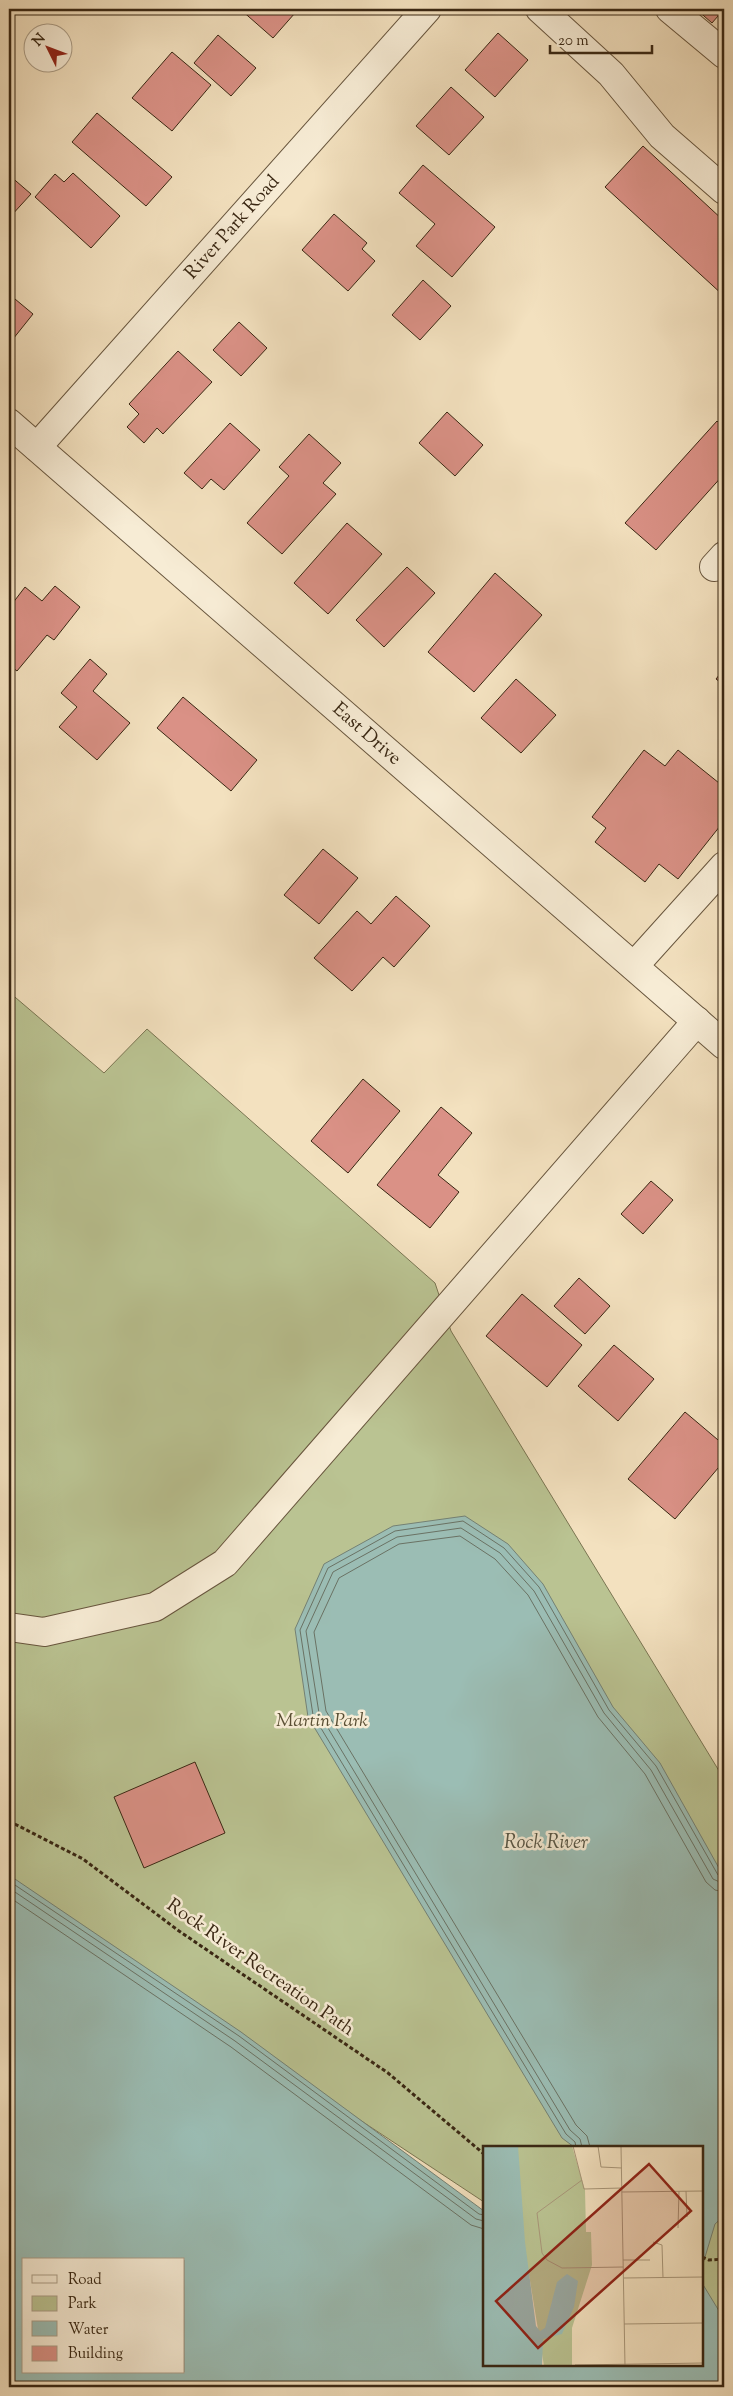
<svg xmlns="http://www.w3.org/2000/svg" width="733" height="2396" viewBox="0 0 733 2396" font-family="'Sorts Mill Goudy',serif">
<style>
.green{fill:#bac392;stroke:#7a7552}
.water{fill:#9bbdb4;stroke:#748174;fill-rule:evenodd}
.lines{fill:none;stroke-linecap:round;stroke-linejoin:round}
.shore{stroke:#6a7264;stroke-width:1}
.building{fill:#da9186;stroke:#392713}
.minor-casing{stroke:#68563e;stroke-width:30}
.path{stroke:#392713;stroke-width:3;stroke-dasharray:4 2.5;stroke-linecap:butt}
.minor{stroke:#f7ecd5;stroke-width:28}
.labels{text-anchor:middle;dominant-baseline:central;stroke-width:5;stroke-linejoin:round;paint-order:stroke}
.street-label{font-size:19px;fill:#392713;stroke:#f7ecd5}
.park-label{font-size:19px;font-style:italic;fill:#594e33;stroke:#f7ecd5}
.water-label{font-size:20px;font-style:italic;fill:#565443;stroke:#f7ecd5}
.inset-road{fill:none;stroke:#a9977a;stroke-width:1}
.view{fill:#8f2418;fill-opacity:0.15;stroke:#8f2418;stroke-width:2.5}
.inset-edge{fill:none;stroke:#392713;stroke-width:2.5}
</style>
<rect width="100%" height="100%" fill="#f3e1bf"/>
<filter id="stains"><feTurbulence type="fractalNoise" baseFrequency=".004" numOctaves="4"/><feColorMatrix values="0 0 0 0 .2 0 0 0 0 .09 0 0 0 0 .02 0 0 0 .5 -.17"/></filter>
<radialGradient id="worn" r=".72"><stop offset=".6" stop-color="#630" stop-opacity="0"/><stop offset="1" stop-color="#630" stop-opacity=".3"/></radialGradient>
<!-- green -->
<polygon class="green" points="9,992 104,1073 147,1029 435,1283 451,1331 724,1779 724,2329 702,2303 702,2147 484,2147 484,2202 9,1888"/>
<!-- water -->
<g class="water">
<polygon points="465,1516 508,1544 543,1584 613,1707 660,1763 724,1877 724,2216 715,2224 702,2267 702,2147 574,2147 562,2138 308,1717 295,1629 324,1564 393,1526"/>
<path d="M9 1875 241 2032 484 2211V2365H702V2283L724 2319V2387H9ZM24 2260H184V2372H24Z"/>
</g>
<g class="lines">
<!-- shore -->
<g class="shore">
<polyline points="9,1881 239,2036 479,2214 484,2215"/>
<polyline points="9,1888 235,2041 476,2219 484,2221"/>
<polyline points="9,1897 231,2047 471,2225 484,2229"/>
<polyline points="576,2147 575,2142 566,2134 313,1715 300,1630 328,1568 395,1531 463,1521 504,1548 539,1587 609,1710 656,1766 718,1875 724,1878"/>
<polyline points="582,2147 580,2139 570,2130 319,1713 306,1631 333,1572 397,1537 461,1528 500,1553 534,1591 604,1713 651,1770 713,1879 724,1884"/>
<polyline points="590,2147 587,2136 576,2125 326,1711 314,1632 339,1578 399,1544 460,1536 495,1559 528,1595 598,1717 645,1774 706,1882 715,1890 724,1892"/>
</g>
</g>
<!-- building -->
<g class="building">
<polygon points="240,9 289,9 295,13 273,38"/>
<polygon points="696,9 724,9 712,23"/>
<polygon points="498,33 528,60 495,97 465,70"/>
<polygon points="218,35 256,68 231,96 194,63"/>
<polygon points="172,52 211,85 172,131 132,98"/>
<polygon points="451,87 484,117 449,155 416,126"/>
<polygon points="97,113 172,177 146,206 72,142"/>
<polygon points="643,146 724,221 724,296 605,187"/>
<polygon points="423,165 495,227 452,277 416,246 435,224 399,193"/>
<polygon points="73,173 120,216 91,248 35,197 55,174 64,182"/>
<polygon points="9,175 31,194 10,217 9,216"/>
<polygon points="334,214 367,243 362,249 375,261 348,291 302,250"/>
<polygon points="423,280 451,306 420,340 392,315"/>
<polygon points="9,294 33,314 9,344"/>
<polygon points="239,322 267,348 241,376 213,350"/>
<polygon points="178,351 212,382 163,434 157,428 144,443 127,427 139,414 129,404"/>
<polygon points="447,412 483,445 455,476 419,443"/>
<polygon points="717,421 724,428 724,474 656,550 625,523"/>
<polygon points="230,423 260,450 224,490 211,479 202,489 184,473"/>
<polygon points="309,434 341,463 323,483 336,494 282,554 247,523 289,476 279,467"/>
<polygon points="347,523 382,554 328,614 294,583"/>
<polygon points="407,567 435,593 384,647 356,620"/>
<polygon points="495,573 542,615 474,692 428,652"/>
<polygon points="55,586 80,607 54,640 47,635 17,671 9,665 9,608 25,587 42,601"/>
<polygon points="90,659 107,674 93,691 130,723 97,760 59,727 77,707 61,693"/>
<polygon points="724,669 724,685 716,679"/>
<polygon points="516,679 556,715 521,753 481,718"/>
<polygon points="183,697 257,760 231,791 157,728"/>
<polygon points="644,750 665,766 678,750 724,787 724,821 678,879 659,864 645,882 595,842 606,828 592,817"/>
<polygon points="323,849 358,878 319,924 284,895"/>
<polygon points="396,896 430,926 394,967 383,957 352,991 314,958 357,911 371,924"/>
<polygon points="363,1079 400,1111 348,1173 311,1141"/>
<polygon points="441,1107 472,1133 438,1175 459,1192 430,1228 377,1185"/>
<polygon points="651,1181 673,1200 643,1234 621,1214"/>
<polygon points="579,1278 610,1306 585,1334 554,1306"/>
<polygon points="522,1294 582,1345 547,1387 486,1336"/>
<polygon points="614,1345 654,1379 618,1421 578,1386"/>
<polygon points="685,1412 724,1445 724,1461 675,1519 628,1479"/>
<polygon points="195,1762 225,1833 144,1868 114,1797"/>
</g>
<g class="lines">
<!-- minor casing -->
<g class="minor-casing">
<g id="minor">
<polyline points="540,9 611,74 662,136 724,190"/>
<polyline points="670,9 724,54"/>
<path id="s1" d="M9 423 724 1045"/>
<path id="s2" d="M37 447 427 9"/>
<polyline points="714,567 724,556"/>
<polyline points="634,966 724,866"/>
<polyline points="9,1627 44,1632 155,1607 225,1563 697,1021"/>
</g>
</g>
<!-- path -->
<g class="path">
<polyline points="9,1821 83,1859 179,1931 388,2073 484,2154"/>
<polyline points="702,2257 709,2260 724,2259"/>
</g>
<!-- minor -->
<use href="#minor" class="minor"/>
</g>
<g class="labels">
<!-- street labels -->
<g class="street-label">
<text stroke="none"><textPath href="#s2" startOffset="294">River Park Road</textPath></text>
<text stroke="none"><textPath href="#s1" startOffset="474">East Drive</textPath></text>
<text transform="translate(260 1968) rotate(35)">Rock River Recreation Path</text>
</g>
<!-- park labels -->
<g class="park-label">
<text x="322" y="1721">Martin Park</text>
</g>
<!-- water labels -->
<g class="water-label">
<text x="546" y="1843">Rock River</text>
</g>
</g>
<!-- overview -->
<g transform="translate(483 2146)">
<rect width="220" height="220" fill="#f3e1bf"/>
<path d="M34 0H89L102 44 103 86H108L109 119 89 182V220H61L41 98Z" fill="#bac392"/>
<path d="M0 0H35L42 96 53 180 57 185 62 182 74 136 84 128 95 135 91 161 79 188 60 193 59 220H0Z" fill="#9bbdb4"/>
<path class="inset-road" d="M90 0 101 43 139 42M115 0 118 21 139 22M138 0 142 220M99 34 54 67 59 107 64 114 79 122 140 121M203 45 204 71M139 46 220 45M195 82 196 45M170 96 179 99 180 132M140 114H167M141 132 220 131M141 178 220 177M92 219 220 217"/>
<path class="view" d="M166 18 208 65 55 202 13 155Z"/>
<rect width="220" height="220" class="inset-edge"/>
</g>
<!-- margin -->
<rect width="733" height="2396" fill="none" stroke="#f3e1bf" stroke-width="30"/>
<rect x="10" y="10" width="713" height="2376" fill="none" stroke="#392713" stroke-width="2.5"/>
<rect x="15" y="15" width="703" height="2366" fill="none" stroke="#392713"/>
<!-- legend -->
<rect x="22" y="2258" width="162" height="115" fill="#f7ecd5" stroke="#ab9d87"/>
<rect x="32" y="2275" width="25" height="8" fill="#f7ecd5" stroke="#ab9d87"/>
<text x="68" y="2284" font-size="15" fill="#392713">Road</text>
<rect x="32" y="2296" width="25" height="15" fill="#bac392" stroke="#ab9d87"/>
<text x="68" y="2308" font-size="15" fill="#392713">Park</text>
<rect x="32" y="2321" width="25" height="15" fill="#9bbdb4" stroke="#ab9d87"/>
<text x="68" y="2334" font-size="15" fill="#392713">Water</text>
<rect x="32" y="2346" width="25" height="15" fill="#da9186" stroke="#ab9d87"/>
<text x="68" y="2358" font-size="15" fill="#392713">Building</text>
<!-- north arrow -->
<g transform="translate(48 48) rotate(312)"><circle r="24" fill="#f7ecd5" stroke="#ab9d87"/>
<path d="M0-4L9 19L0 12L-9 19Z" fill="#8f2418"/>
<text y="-8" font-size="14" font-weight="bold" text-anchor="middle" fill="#392713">N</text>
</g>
<!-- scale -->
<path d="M550 45v8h102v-8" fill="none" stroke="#392713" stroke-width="2.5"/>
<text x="558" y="45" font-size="15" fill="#392713" stroke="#f7ecd5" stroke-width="4" paint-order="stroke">20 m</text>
<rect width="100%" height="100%" filter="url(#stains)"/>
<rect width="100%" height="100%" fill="url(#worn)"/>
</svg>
